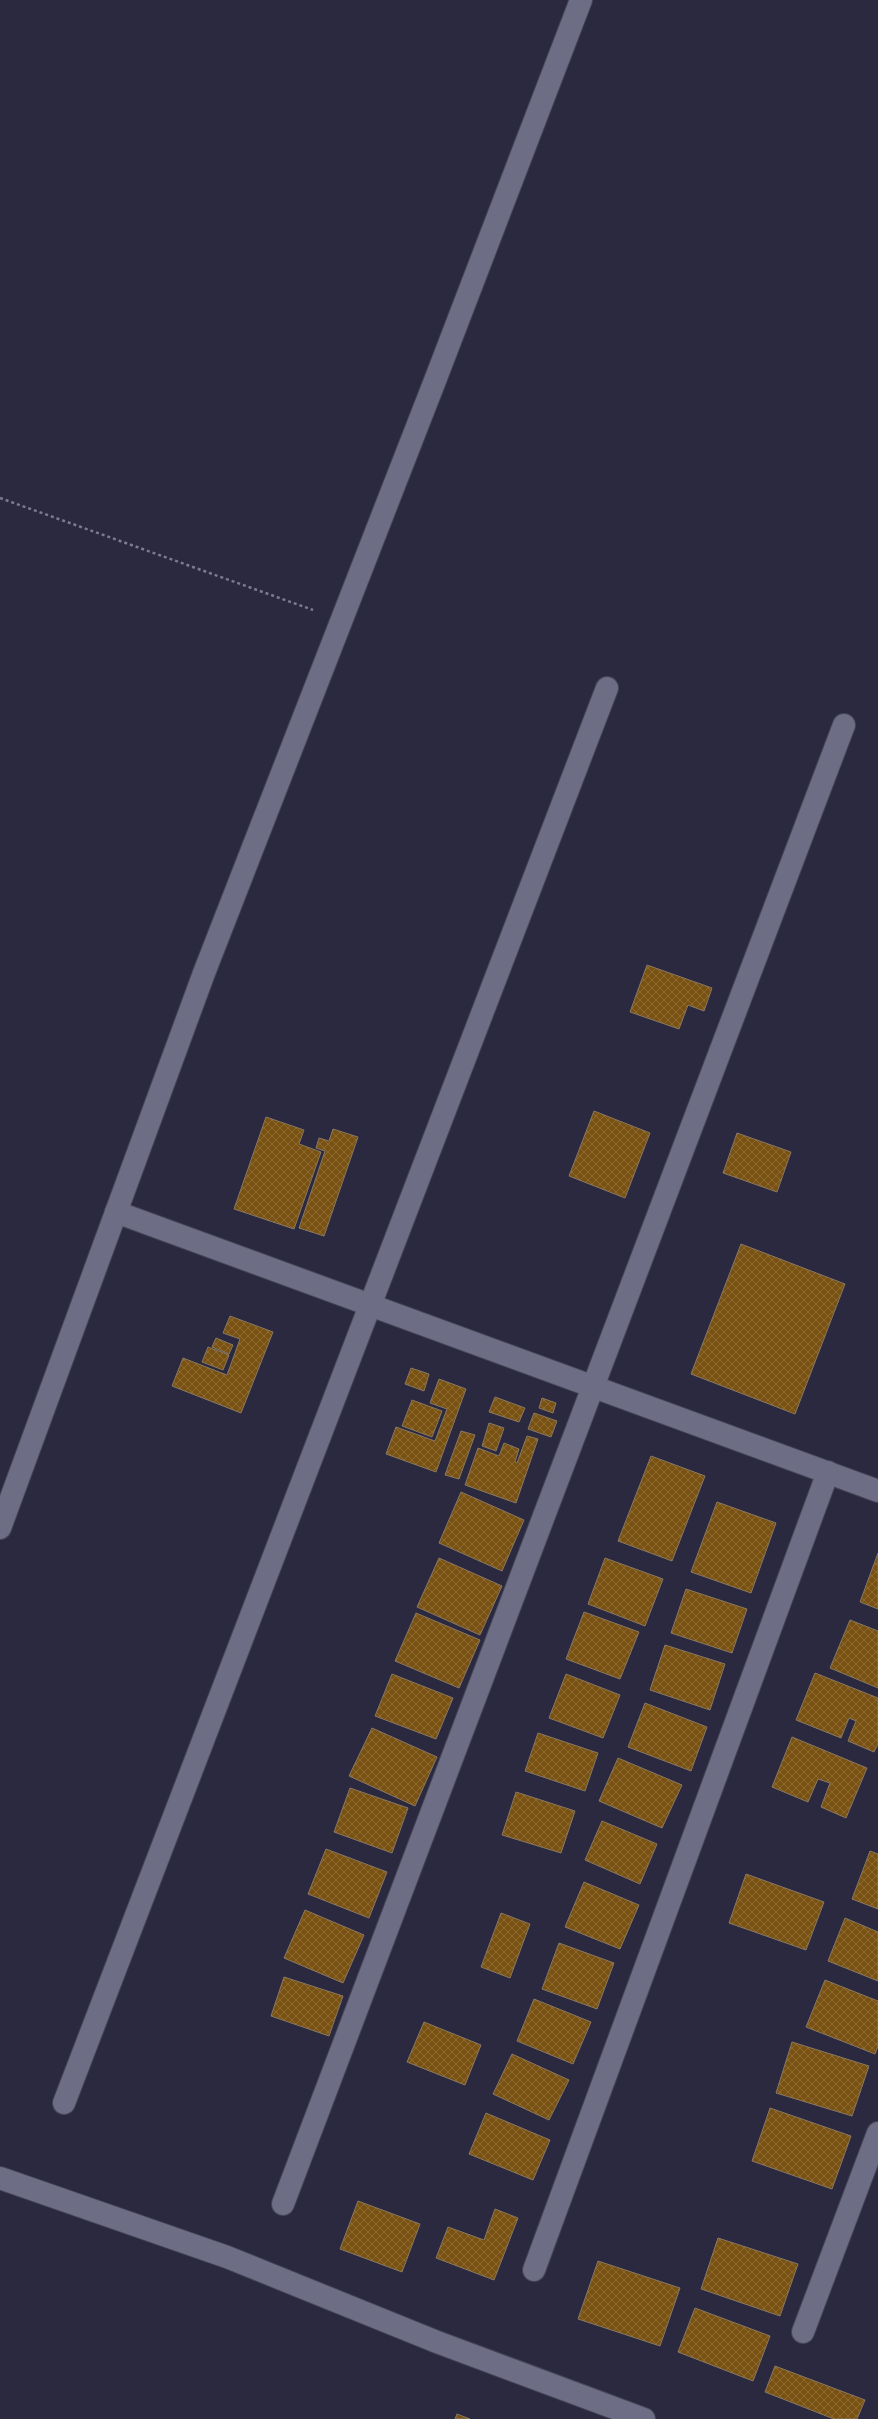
<svg xmlns="http://www.w3.org/2000/svg" width="878" height="2419" viewBox="0 0 878 2419" font-family="Jost,sans-serif">
<style>
.building{fill:url(#building-cross-hatch);stroke:#897861}
.lines{fill:none;stroke-linecap:round;stroke-linejoin:round}
.street-casing{stroke:#474658;stroke-width:24}
.path{stroke:#7d7b8e;stroke-width:2.5;stroke-dasharray:3 3;stroke-linecap:butt}
.street{stroke:#6e6d86;stroke-width:22}
</style>
<defs>
<pattern id="building-cross-hatch" width="8" height="8" patternUnits="userSpaceOnUse"><rect width="8" height="8" fill="#795212"/><path d="M0 0l8 8M0 8l8-8" fill="none" stroke="#8b6a35"/></pattern>
</defs>
<rect width="100%" height="100%" fill="#2b293f"/>
<!-- building -->
<g class="building">
<polygon points="647,965 712,988 704,1011 688,1005 679,1029 630,1012"/>
<polygon points="594,1111 650,1133 625,1198 569,1176"/>
<polygon points="266,1117 304,1130 299,1144 321,1152 294,1229 234,1209"/>
<polygon points="333,1129 358,1137 324,1236 299,1228 325,1151 316,1148 319,1138 329,1141"/>
<polygon points="737,1133 791,1152 777,1192 723,1173"/>
<polygon points="741,1244 845,1284 795,1414 691,1374"/>
<polygon points="230,1316 273,1332 241,1413 172,1386 183,1358 227,1375 240,1339 223,1333"/>
<polygon points="216,1338 233,1345 229,1354 212,1347"/>
<polygon points="208,1347 229,1355 223,1370 202,1362"/>
<polygon points="411,1368 429,1374 424,1391 405,1384"/>
<polygon points="439,1379 466,1389 436,1472 386,1454 396,1427 435,1441 447,1409 430,1403"/>
<polygon points="495,1397 525,1408 519,1422 489,1412"/>
<polygon points="542,1398 556,1403 553,1413 539,1408"/>
<polygon points="412,1400 442,1411 432,1437 402,1426"/>
<polygon points="534,1413 557,1421 551,1437 528,1429"/>
<polygon points="489,1423 504,1428 496,1451 482,1446"/>
<polygon points="461,1431 475,1435 459,1479 445,1475"/>
<polygon points="527,1436 538,1439 516,1503 465,1485 478,1448 499,1456 504,1443 519,1449 515,1462 517,1463"/>
<polygon points="651,1456 705,1476 672,1561 618,1541"/>
<polygon points="461,1492 524,1520 502,1571 439,1543"/>
<polygon points="717,1502 776,1523 751,1593 691,1572"/>
<polygon points="878,1553 878,1609 860,1602"/>
<polygon points="439,1558 502,1586 480,1635 417,1607"/>
<polygon points="605,1558 663,1579 645,1626 588,1604"/>
<polygon points="686,1589 747,1609 732,1653 671,1633"/>
<polygon points="584,1612 639,1632 620,1679 566,1659"/>
<polygon points="416,1613 480,1640 459,1688 395,1661"/>
<polygon points="850,1620 878,1631 878,1688 830,1668"/>
<polygon points="665,1645 725,1664 710,1710 650,1690"/>
<polygon points="815,1673 878,1698 878,1744 874,1752 848,1741 856,1721 849,1718 841,1738 796,1720"/>
<polygon points="392,1674 453,1698 436,1739 375,1716"/>
<polygon points="566,1674 620,1695 603,1738 549,1718"/>
<polygon points="645,1703 707,1727 691,1771 628,1747"/>
<polygon points="372,1728 437,1757 415,1806 349,1776"/>
<polygon points="538,1733 598,1753 585,1791 525,1771"/>
<polygon points="792,1737 867,1768 846,1818 821,1807 830,1783 818,1779 808,1802 772,1787"/>
<polygon points="618,1758 682,1785 662,1828 599,1801"/>
<polygon points="350,1788 408,1808 392,1853 334,1832"/>
<polygon points="516,1792 575,1811 561,1853 502,1835"/>
<polygon points="602,1821 657,1844 640,1884 585,1860"/>
<polygon points="326,1849 387,1872 369,1918 308,1894"/>
<polygon points="870,1851 878,1854 878,1909 852,1899"/>
<polygon points="746,1874 824,1902 806,1950 729,1923"/>
<polygon points="584,1882 639,1905 620,1949 565,1927"/>
<polygon points="305,1910 364,1935 343,1983 284,1958"/>
<polygon points="501,1913 530,1924 510,1978 481,1967"/>
<polygon points="845,1918 878,1932 878,1981 828,1961"/>
<polygon points="559,1943 614,1963 597,2009 542,1989"/>
<polygon points="284,1977 343,1996 329,2036 271,2016"/>
<polygon points="825,1980 878,2001 878,2046 875,2054 806,2027"/>
<polygon points="534,1999 591,2022 573,2064 517,2041"/>
<polygon points="424,2022 481,2045 465,2085 407,2062"/>
<polygon points="792,2042 869,2066 852,2116 776,2093"/>
<polygon points="512,2054 569,2080 549,2120 493,2094"/>
<polygon points="770,2108 851,2136 832,2189 752,2161"/>
<polygon points="486,2113 550,2140 533,2180 469,2154"/>
<polygon points="358,2201 420,2224 402,2272 340,2249"/>
<polygon points="495,2209 518,2218 494,2280 436,2258 448,2227 484,2240"/>
<polygon points="718,2238 798,2264 780,2316 701,2289"/>
<polygon points="598,2261 680,2288 660,2346 578,2319"/>
<polygon points="695,2308 770,2336 753,2381 678,2352"/>
<polygon points="775,2366 865,2400 857,2419 834,2419 765,2392"/>
<polygon points="457,2414 470,2419 455,2419"/>
</g>
<g class="lines">
<!-- street casing -->
<g class="street-casing">
<g id="street">
<polyline points="116,1212 878,1491"/>
<polyline points="0,1528 204,973 436,378 581,0"/>
<polyline points="64,2103 607,688"/>
<polyline points="0,2178 227,2257 437,2342 644,2419"/>
<polyline points="283,2204 844,725"/>
<polyline points="534,2270 828,1472"/>
<polyline points="803,2332 878,2133"/>
</g>
</g>
<!-- path -->
<polyline class="path" points="0,498 313,610"/>
<!-- street -->
<use href="#street" class="street"/>
</g>
</svg>
